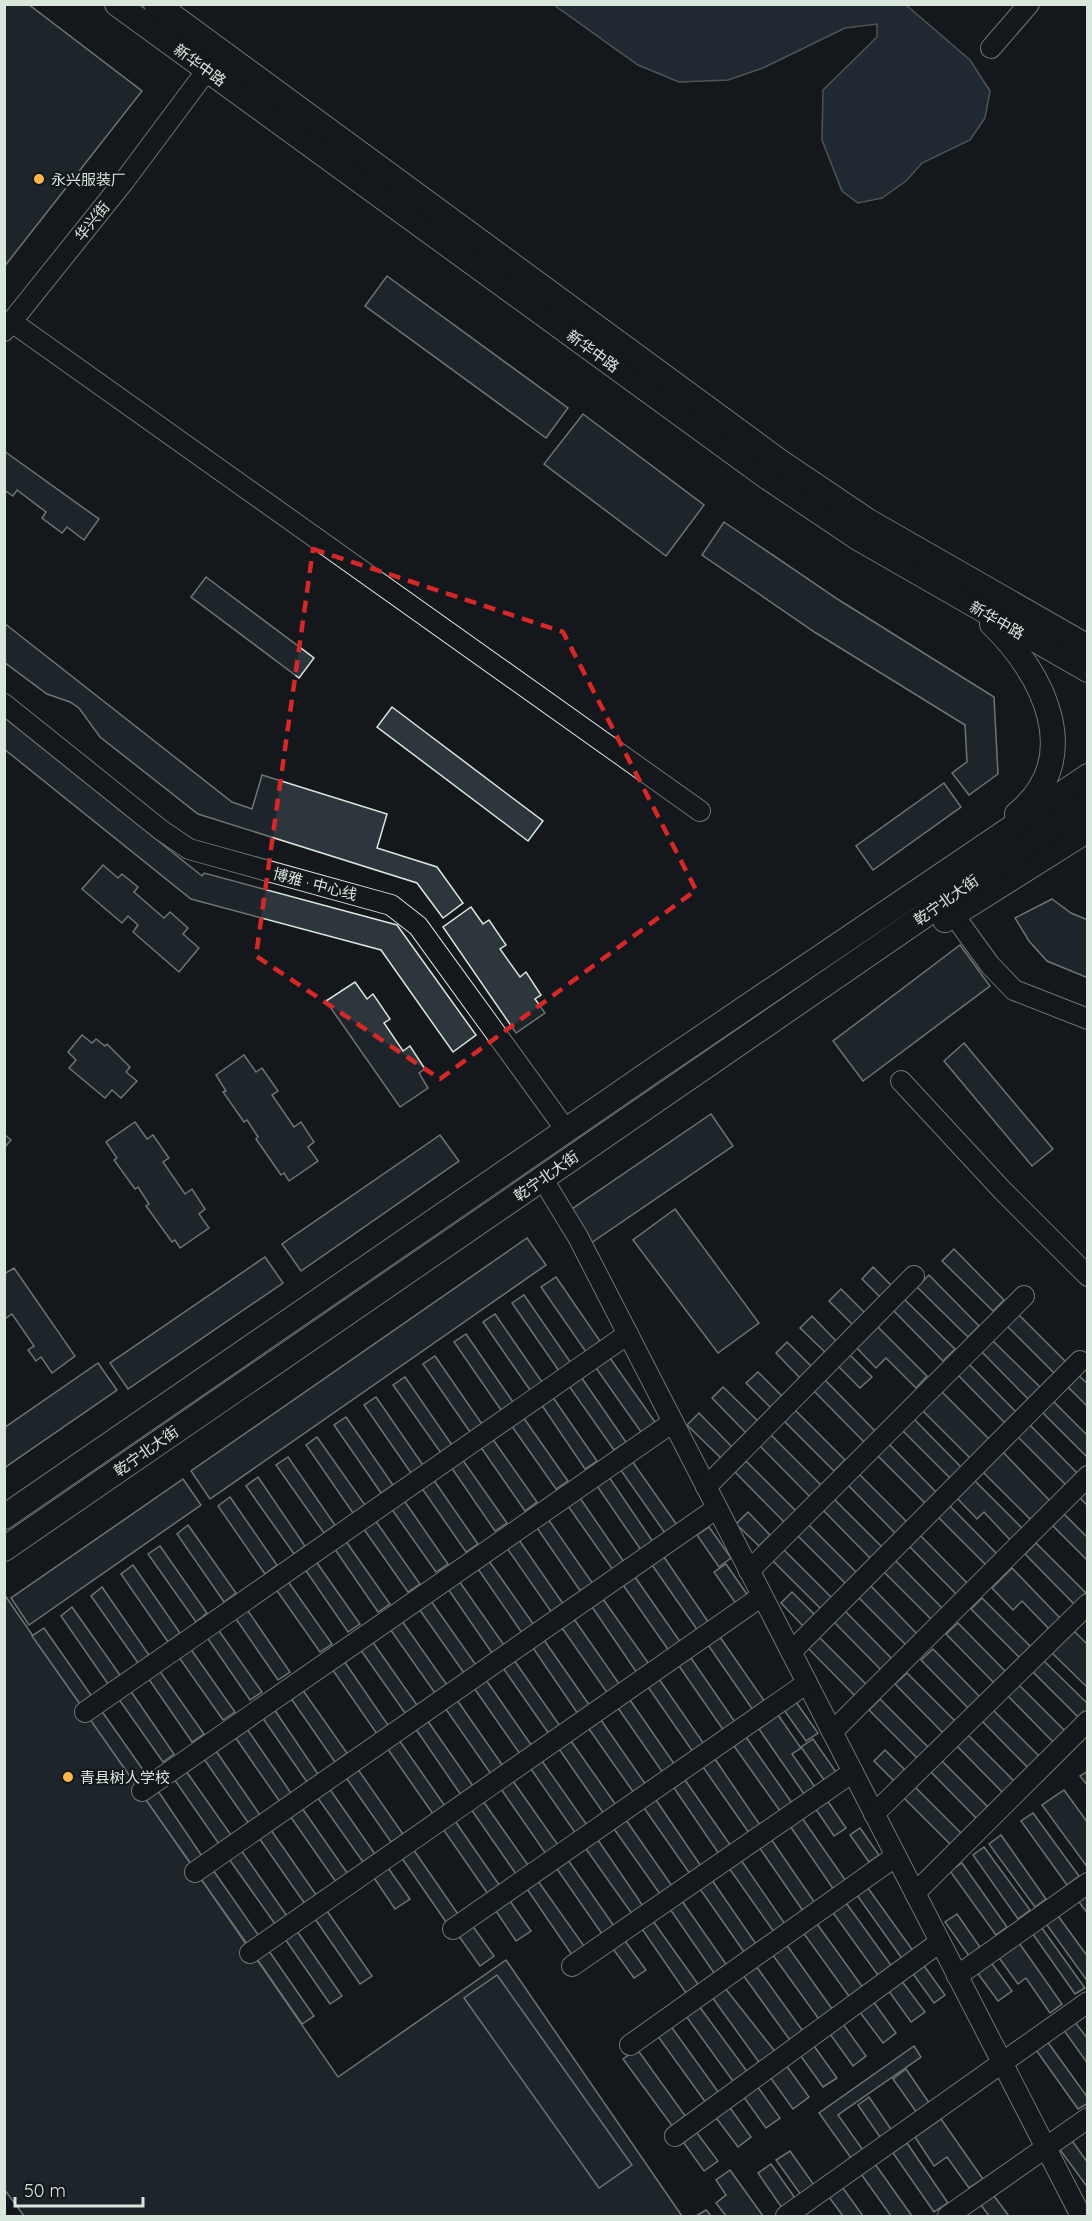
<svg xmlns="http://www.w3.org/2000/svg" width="1092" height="2221" viewBox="0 0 1092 2221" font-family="Quicksand,'Noto Sans SC',sans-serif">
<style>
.water{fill:#2f3f4d;stroke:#939e99;stroke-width:1.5}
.building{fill:#2c363c;stroke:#d8e6dc;stroke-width:1.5}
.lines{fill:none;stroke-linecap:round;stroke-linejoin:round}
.minor-casing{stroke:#d8e6dc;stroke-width:22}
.major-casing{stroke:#d8e6dc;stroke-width:26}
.minor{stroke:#14181c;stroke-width:20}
.major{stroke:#14181c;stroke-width:24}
.marked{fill:none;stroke:#d62828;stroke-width:4.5;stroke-dasharray:12 8;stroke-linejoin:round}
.poi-dot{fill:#ffb74d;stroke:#14181c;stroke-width:2}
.labels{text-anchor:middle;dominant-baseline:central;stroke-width:4.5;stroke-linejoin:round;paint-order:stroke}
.street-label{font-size:15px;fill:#d8e6dc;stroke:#14181c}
.poi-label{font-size:15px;fill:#d8e6dc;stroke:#14181c;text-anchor:start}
</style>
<rect width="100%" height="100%" fill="#14181c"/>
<!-- water -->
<polygon class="water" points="554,5 906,5 970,60 990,91 985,118 970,140 922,163 906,181 882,198 858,203 842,191 822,140 823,90 877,37 877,24 845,28 763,68 728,80 679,82 638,65"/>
<!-- building -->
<g class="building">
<polygon points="4,4 28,4 142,91 4,267"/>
<polygon points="387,276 568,408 546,438 365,306"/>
<polygon points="583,414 704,505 666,556 544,464"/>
<polygon points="4,451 99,519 84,540 67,527 62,533 42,518 46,512 17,490 13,496 4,490"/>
<polygon points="724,522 839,600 994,697 998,774 969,795 952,773 967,762 965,725 816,633 702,555"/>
<polygon points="206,577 314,658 299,678 191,597"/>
<polygon points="4,623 232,802 252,809 262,775 387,814 377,848 437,867 463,903 443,918 417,883 198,814 100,737 79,708 70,702 47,694 4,662"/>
<polygon points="392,707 543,821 528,841 377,727"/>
<polygon points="4,717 202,876 204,873 397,925 476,1035 453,1052 381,950 191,899 4,749"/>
<polygon points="944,783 961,807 873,870 856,846"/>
<polygon points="103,865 118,878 122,874 138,887 134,892 164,918 170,912 188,928 183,934 199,948 179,972 133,932 138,925 128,916 122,923 82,889"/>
<polygon points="1052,899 1071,913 1088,920 1088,978 1047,961 1029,941 1015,918"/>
<polygon points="471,907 483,924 489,920 506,945 500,949 520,977 526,972 541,995 535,999 545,1013 516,1033 443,927"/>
<polygon points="960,945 990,986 863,1081 833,1041"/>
<polygon points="355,982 367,999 373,994 390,1019 384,1023 403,1051 410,1046 425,1069 419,1073 428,1088 400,1107 326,1001"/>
<polygon points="82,1035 92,1043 96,1039 105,1046 107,1044 130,1067 126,1072 137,1081 121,1098 112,1090 105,1098 69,1068 76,1060 68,1052"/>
<polygon points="964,1043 1053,1149 1032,1166 944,1061"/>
<polygon points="244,1055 256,1072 262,1068 278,1091 272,1095 294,1127 301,1122 314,1142 308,1147 318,1161 289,1181 284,1173 281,1175 256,1139 258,1137 247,1120 244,1122 223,1092 226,1091 216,1075"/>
<polygon points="711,1114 733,1146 591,1243 569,1211"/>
<polygon points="135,1122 147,1139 153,1135 169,1158 163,1162 185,1194 192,1189 205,1209 199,1214 209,1228 180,1248 175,1240 172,1242 146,1206 149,1204 138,1187 135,1189 114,1160 117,1158 106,1142"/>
<polygon points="4,1134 11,1140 4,1148"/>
<polygon points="440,1135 459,1161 301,1271 282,1244"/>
<polygon points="675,1209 759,1323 718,1353 633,1240"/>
<polygon points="527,1238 546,1265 210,1499 191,1471"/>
<polygon points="954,1249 1004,1300 993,1311 942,1261"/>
<polygon points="265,1257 283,1283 128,1389 110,1363"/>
<polygon points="873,1267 892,1286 881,1298 862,1279"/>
<polygon points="14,1268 75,1356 52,1373 41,1357 36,1361 28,1350 34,1346 12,1314 6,1318 4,1315 4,1274"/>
<polygon points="929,1275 979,1326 968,1337 917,1287"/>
<polygon points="556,1277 600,1341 586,1352 541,1287"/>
<polygon points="841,1289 865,1313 853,1325 829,1301"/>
<polygon points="524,1295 571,1363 559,1371 512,1303"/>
<polygon points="904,1299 955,1349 943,1361 893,1310"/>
<polygon points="1016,1312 1066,1362 1054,1373 1005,1324"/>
<polygon points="495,1314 542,1382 530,1390 483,1322"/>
<polygon points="812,1316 837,1342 826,1353 800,1328"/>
<polygon points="877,1326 927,1376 916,1388 886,1358 876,1368 856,1347"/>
<polygon points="466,1334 513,1402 501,1410 454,1342"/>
<polygon points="991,1339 1041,1388 1029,1400 980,1350"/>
<polygon points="787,1342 813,1368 801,1379 776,1353"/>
<polygon points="849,1354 872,1377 860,1388 838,1366"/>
<polygon points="435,1356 482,1424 470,1432 423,1364"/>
<polygon points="610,1358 655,1422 641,1432 596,1368"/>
<polygon points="967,1362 1016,1412 1005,1423 956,1373"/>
<polygon points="98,1363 117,1390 4,1468 4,1428"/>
<polygon points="758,1372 783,1397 772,1409 746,1383"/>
<polygon points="1077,1374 1088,1384 1088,1407 1066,1385"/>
<polygon points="405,1377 452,1445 441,1453 393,1385"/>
<polygon points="581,1377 626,1442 614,1450 569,1386"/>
<polygon points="825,1380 875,1431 864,1442 814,1391"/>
<polygon points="723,1387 759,1422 747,1434 712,1398"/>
<polygon points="939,1389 989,1439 970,1458 920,1408"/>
<polygon points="552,1396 597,1461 585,1469 541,1404"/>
<polygon points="376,1397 423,1465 411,1473 364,1405"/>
<polygon points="1052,1400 1088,1436 1088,1458 1041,1411"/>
<polygon points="795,1410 845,1460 834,1471 784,1421"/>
<polygon points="699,1413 734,1449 723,1460 687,1425"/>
<polygon points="346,1417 393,1485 381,1493 334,1425"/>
<polygon points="523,1417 568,1481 556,1489 511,1425"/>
<polygon points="912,1417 961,1467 950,1478 901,1429"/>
<polygon points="1028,1423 1080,1476 1068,1487 1016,1435"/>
<polygon points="771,1435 821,1485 810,1497 760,1446"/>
<polygon points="317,1437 365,1505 353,1513 306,1445"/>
<polygon points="492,1438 537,1502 525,1511 480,1446"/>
<polygon points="888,1443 937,1493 926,1504 876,1454"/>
<polygon points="1001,1450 1052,1503 1033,1522 981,1470"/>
<polygon points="288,1457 335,1525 324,1533 276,1465"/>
<polygon points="462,1459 507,1523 495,1531 451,1467"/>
<polygon points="632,1461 677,1525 665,1533 620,1469"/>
<polygon points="746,1461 796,1511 785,1523 735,1472"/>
<polygon points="858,1473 907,1522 896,1534 847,1484"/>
<polygon points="258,1477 305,1546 294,1554 246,1486"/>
<polygon points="609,1477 653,1542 641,1550 597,1486"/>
<polygon points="183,1479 201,1505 29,1625 11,1598"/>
<polygon points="433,1479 478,1544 466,1552 421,1487"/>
<polygon points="973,1479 1025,1531 1013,1543 984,1512 977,1519 955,1496"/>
<polygon points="1088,1491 1088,1506 1080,1498"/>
<polygon points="230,1497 277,1565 265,1574 218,1506"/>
<polygon points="580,1498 624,1562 613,1570 568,1506"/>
<polygon points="833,1498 883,1548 871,1559 822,1509"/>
<polygon points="403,1499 448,1564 436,1572 391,1508"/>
<polygon points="948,1504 1000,1557 989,1568 937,1516"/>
<polygon points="748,1512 770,1535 759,1546 736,1524"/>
<polygon points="1064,1514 1088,1538 1088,1561 1052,1525"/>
<polygon points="548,1519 593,1584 581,1592 537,1528"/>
<polygon points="375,1520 420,1584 408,1592 363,1528"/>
<polygon points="808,1524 858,1574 847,1585 797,1535"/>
<polygon points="188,1525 236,1593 224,1602 177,1534"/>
<polygon points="709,1527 731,1558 719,1567 697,1535"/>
<polygon points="919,1534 971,1587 960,1598 908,1545"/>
<polygon points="345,1540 390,1604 378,1612 334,1548"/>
<polygon points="519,1540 564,1605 552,1613 507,1548"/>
<polygon points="1036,1543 1086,1593 1074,1604 1025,1554"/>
<polygon points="160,1546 207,1613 196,1622 148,1554"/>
<polygon points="782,1548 832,1598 821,1609 771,1559"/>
<polygon points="664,1557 709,1623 698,1631 652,1565"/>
<polygon points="894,1559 946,1612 935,1623 883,1571"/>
<polygon points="315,1560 360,1624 348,1632 304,1568"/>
<polygon points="489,1561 534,1625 522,1633 478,1569"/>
<polygon points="726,1564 749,1597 737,1605 714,1572"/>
<polygon points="133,1565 180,1633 168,1642 121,1574"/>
<polygon points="1012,1568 1061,1619 1050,1630 1022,1601 1013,1610 992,1588"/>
<polygon points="635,1577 681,1643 669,1651 623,1585"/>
<polygon points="287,1580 332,1644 320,1652 275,1588"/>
<polygon points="459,1581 504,1645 492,1653 448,1589"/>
<polygon points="870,1585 921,1638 910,1649 858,1597"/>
<polygon points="102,1587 149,1655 138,1663 91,1596"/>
<polygon points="792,1592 815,1615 803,1626 781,1603"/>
<polygon points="4,1594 338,2077 506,1960 682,2216 24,2216 4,2189"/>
<polygon points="982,1598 1032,1648 1021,1659 971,1609"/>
<polygon points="603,1599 649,1664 637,1673 592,1607"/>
<polygon points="431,1601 476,1665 464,1673 419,1609"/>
<polygon points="72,1607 120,1675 108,1684 61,1616"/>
<polygon points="246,1608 290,1672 278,1680 234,1616"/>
<polygon points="843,1609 895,1662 884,1673 832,1620"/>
<polygon points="574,1619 620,1685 608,1694 562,1628"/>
<polygon points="402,1621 447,1685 435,1693 390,1629"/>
<polygon points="958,1623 1007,1673 996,1685 946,1634"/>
<polygon points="44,1628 91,1695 80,1704 32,1636"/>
<polygon points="217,1628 262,1692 250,1700 206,1636"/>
<polygon points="1072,1629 1088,1645 1088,1688 1050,1651"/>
<polygon points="817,1635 869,1687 858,1699 806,1646"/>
<polygon points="720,1637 765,1702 753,1710 708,1645"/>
<polygon points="544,1640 590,1706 578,1714 533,1648"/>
<polygon points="372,1641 417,1705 405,1713 360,1649"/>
<polygon points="190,1648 235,1712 223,1720 178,1656"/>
<polygon points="933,1649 982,1699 971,1711 921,1660"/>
<polygon points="691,1658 735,1722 724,1731 679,1666"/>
<polygon points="1042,1659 1088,1704 1088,1713 1081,1720 1031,1670"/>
<polygon points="514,1660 560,1726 549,1734 503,1668"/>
<polygon points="344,1661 388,1725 377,1734 332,1669"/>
<polygon points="159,1670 204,1734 192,1742 148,1678"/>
<polygon points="907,1673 957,1723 945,1735 895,1684"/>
<polygon points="659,1679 704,1744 693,1752 648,1687"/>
<polygon points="486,1680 532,1746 520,1754 474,1688"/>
<polygon points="1018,1684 1068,1734 1056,1745 1007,1695"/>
<polygon points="302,1689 347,1753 335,1762 290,1697"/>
<polygon points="130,1690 174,1754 163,1762 118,1698"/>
<polygon points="880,1699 930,1749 919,1760 869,1710"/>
<polygon points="457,1700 503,1766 491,1774 445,1708"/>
<polygon points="630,1700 675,1765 663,1773 618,1708"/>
<polygon points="796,1702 818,1733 806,1741 784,1710"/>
<polygon points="274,1709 318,1774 307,1782 262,1717"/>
<polygon points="101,1710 146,1774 134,1782 89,1718"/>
<polygon points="993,1710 1043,1760 1032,1772 982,1721"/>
<polygon points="778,1715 801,1748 792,1754 815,1787 804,1794 759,1729"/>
<polygon points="427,1720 473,1786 461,1795 415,1728"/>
<polygon points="601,1720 646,1785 634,1793 589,1729"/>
<polygon points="247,1729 291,1793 280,1802 235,1737"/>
<polygon points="967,1734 1017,1784 1005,1795 956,1745"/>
<polygon points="746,1737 792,1803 780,1811 734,1746"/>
<polygon points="813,1739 836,1772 824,1780 801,1747"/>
<polygon points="399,1740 445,1806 433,1814 387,1748"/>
<polygon points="571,1741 616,1805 604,1814 559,1749"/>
<polygon points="885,1750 908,1773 897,1784 874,1761"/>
<polygon points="216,1751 260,1815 249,1824 204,1759"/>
<polygon points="715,1759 760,1825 749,1833 703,1767"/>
<polygon points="941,1760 991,1810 979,1821 930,1771"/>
<polygon points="542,1761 587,1825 576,1834 531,1769"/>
<polygon points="357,1768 403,1834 391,1842 345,1776"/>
<polygon points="186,1771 231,1835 219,1844 174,1779"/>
<polygon points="1088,1771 1088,1786 1080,1776"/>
<polygon points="685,1780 731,1846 719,1854 674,1788"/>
<polygon points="513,1781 558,1845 546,1854 501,1789"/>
<polygon points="914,1786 964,1836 953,1847 903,1797"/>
<polygon points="329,1788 375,1854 363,1862 317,1797"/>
<polygon points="1064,1790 1088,1823 1088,1868 1042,1805"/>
<polygon points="158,1791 202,1856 191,1864 146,1800"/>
<polygon points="656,1800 701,1866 690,1874 644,1808"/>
<polygon points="827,1800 846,1828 834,1836 815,1808"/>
<polygon points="483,1801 528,1865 516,1874 471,1809"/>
<polygon points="302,1808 348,1874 336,1882 290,1816"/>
<polygon points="1033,1813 1079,1876 1067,1885 1021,1821"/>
<polygon points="802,1818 846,1881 834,1890 790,1826"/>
<polygon points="626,1820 672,1886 660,1894 614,1829"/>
<polygon points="455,1821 500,1886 488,1894 443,1829"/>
<polygon points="860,1828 879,1855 869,1862 850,1835"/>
<polygon points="271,1830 317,1896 305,1904 259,1838"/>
<polygon points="1001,1835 1046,1899 1035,1907 989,1844"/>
<polygon points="771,1839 815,1903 803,1911 759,1847"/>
<polygon points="598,1840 643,1906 632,1914 586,1849"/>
<polygon points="984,1847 1030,1910 1018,1919 973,1855"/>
<polygon points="413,1849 458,1914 446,1922 401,1857"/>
<polygon points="241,1850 287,1916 275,1924 229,1859"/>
<polygon points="568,1860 614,1926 602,1934 557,1869"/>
<polygon points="741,1860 785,1924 774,1932 729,1868"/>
<polygon points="962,1863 1007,1927 996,1935 950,1871"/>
<polygon points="386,1865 410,1899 395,1909 372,1875"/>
<polygon points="213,1870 259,1936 247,1944 201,1879"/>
<polygon points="712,1880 756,1944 744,1952 700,1889"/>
<polygon points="538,1881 584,1946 572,1955 527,1889"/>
<polygon points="865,1884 914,1952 903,1960 854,1891"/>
<polygon points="1088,1891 1088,1914 1076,1898"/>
<polygon points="844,1900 893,1968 880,1978 831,1910"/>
<polygon points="510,1901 531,1931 516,1941 496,1911"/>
<polygon points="682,1901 726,1964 714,1973 670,1909"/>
<polygon points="327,1911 372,1976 360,1984 315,1919"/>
<polygon points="1056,1913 1088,1957 1088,1982 1044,1921"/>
<polygon points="957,1914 980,1947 969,1956 945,1922"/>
<polygon points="653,1921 698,1984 686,1993 642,1929"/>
<polygon points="815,1921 864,1989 851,1999 802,1931"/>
<polygon points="1039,1924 1085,1988 1075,1994 1030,1930"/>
<polygon points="472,1925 494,1956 480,1966 458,1935"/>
<polygon points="297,1931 342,1996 330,2004 285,1939"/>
<polygon points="623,1938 646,1970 634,1978 611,1946"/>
<polygon points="1017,1940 1062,2004 1050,2013 1026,1978 1018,1984 997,1955"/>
<polygon points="786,1944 835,2013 821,2022 772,1954"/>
<polygon points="269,1951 314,2016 302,2024 257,1959"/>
<polygon points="990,1961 1012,1991 998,2001 976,1971"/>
<polygon points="922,1963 945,1995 934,2003 911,1971"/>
<polygon points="756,1966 805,2034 792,2043 743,1975"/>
<polygon points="497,1975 632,2165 599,2188 464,1998"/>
<polygon points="901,1980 925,2012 911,2022 888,1990"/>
<polygon points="725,1988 777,2054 761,2065 712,1997"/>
<polygon points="873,2001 896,2033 883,2043 859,2011"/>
<polygon points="699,2006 749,2074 735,2084 686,2016"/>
<polygon points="1074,2021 1088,2039 1088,2064 1063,2029"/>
<polygon points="843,2024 866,2056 853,2066 830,2034"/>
<polygon points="670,2025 719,2093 706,2103 657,2035"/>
<polygon points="1047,2041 1088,2098 1088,2103 1078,2109 1036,2050"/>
<polygon points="814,2046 837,2078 823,2087 800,2055"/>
<polygon points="914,2046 921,2057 838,2115 863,2150 851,2158 819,2113"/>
<polygon points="637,2049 686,2117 673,2127 623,2059"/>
<polygon points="786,2065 809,2097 793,2109 770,2077"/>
<polygon points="906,2069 930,2104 917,2113 893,2079"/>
<polygon points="757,2086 780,2118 766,2128 743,2096"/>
<polygon points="869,2097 893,2132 882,2140 858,2105"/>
<polygon points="728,2105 751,2137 738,2147 714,2115"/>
<polygon points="941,2119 983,2179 969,2188 947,2157 934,2166 915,2137"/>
<polygon points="694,2129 718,2161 704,2171 681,2139"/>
<polygon points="1070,2138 1088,2163 1088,2188 1058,2147"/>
<polygon points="907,2143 948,2203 934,2212 893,2153"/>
<polygon points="790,2151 814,2185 801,2195 776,2160"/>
<polygon points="771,2164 795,2198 782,2208 758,2173"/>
<polygon points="875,2164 912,2216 891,2216 861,2174"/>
<polygon points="730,2170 763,2216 726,2216 716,2203 726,2195 716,2180"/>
<polygon points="843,2188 863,2216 843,2216 829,2197"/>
<polygon points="994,2196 1009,2216 989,2216 981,2205"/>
<polygon points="706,2210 711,2216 696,2216"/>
</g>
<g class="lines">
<!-- minor casing -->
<g class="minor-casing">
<g id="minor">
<polyline points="991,48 1029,4"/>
<polyline points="12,322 700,811"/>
<polyline points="4,331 125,180 216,58"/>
<polyline points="4,704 161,830 189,849 391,905 418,926 566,1130"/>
<polyline points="953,914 990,965 1014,990 1088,1019"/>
<polyline points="901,1081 1002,1190 1088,1276"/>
<polyline points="542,1178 578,1237 1081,2216"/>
<polyline points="706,1487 914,1276"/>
<polyline points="749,1571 1024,1296"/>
<polyline points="791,1652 1080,1361"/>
<polyline points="85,1712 628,1334"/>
<polyline points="832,1732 1088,1476"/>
<polyline points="142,1791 673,1422"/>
<polyline points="874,1814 1088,1604"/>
<polyline points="195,1872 717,1508"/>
<polyline points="915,1893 1088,1721"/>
<polyline points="453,1929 807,1683"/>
<polyline points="250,1953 762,1596"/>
<polyline points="572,1966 853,1772"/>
<polyline points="957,1976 1088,1883"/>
<polyline points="630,2045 896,1856"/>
<polyline points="675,2136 940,1942"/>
<polyline points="786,2216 1088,2002"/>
<polyline points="948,2216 1088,2118"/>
</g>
</g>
<!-- major casing -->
<g class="major-casing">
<g id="major">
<polyline points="117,4 767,477 858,538 1088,670"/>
<polyline points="156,4 779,461 868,521 1088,647"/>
<path d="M992 624C1043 673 1086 758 1017 814"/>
<polyline points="945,920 1088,830"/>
<polyline points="4,1517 658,1067 1088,776"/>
<polyline points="4,1549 1088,803"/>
</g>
</g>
<!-- minor -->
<use href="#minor" class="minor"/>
<!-- major -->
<use href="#major" class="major"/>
</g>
<!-- marked area -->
<path d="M0 0H1092V2221H0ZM313 549 563 632 696 890 440 1079 256 956Z" fill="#14181c" fill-opacity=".55" fill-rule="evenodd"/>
<path class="marked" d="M313 549 563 632 696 890 440 1079 256 956Z"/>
<!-- markers -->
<g class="poi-dot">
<circle cx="39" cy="179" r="6"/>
<circle cx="68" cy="1777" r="6"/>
</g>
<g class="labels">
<!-- street labels -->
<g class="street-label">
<text transform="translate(200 65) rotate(36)">新华中路</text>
<text transform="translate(92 221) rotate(-51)">华兴街</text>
<text transform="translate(593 351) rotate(36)">新华中路</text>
<text transform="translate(997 620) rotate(30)">新华中路</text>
<text transform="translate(315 884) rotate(15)">博雅 · 中心线</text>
<text transform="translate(946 900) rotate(-35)">乾宁北大街</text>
<text transform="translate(546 1176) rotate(-35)">乾宁北大街</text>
<text transform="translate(146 1451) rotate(-35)">乾宁北大街</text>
</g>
<!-- poi labels -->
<g class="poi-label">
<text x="51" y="179">永兴服装厂</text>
<text x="80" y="1777">青县树人学校</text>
</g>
</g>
<!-- border -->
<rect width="1092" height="2221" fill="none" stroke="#d8e6dc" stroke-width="12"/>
<!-- scale -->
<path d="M15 2197v9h128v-9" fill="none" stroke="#d8e6dc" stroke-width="3"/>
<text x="24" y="2197" font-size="18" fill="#d8e6dc" stroke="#14181c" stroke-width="4.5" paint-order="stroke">50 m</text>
</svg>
